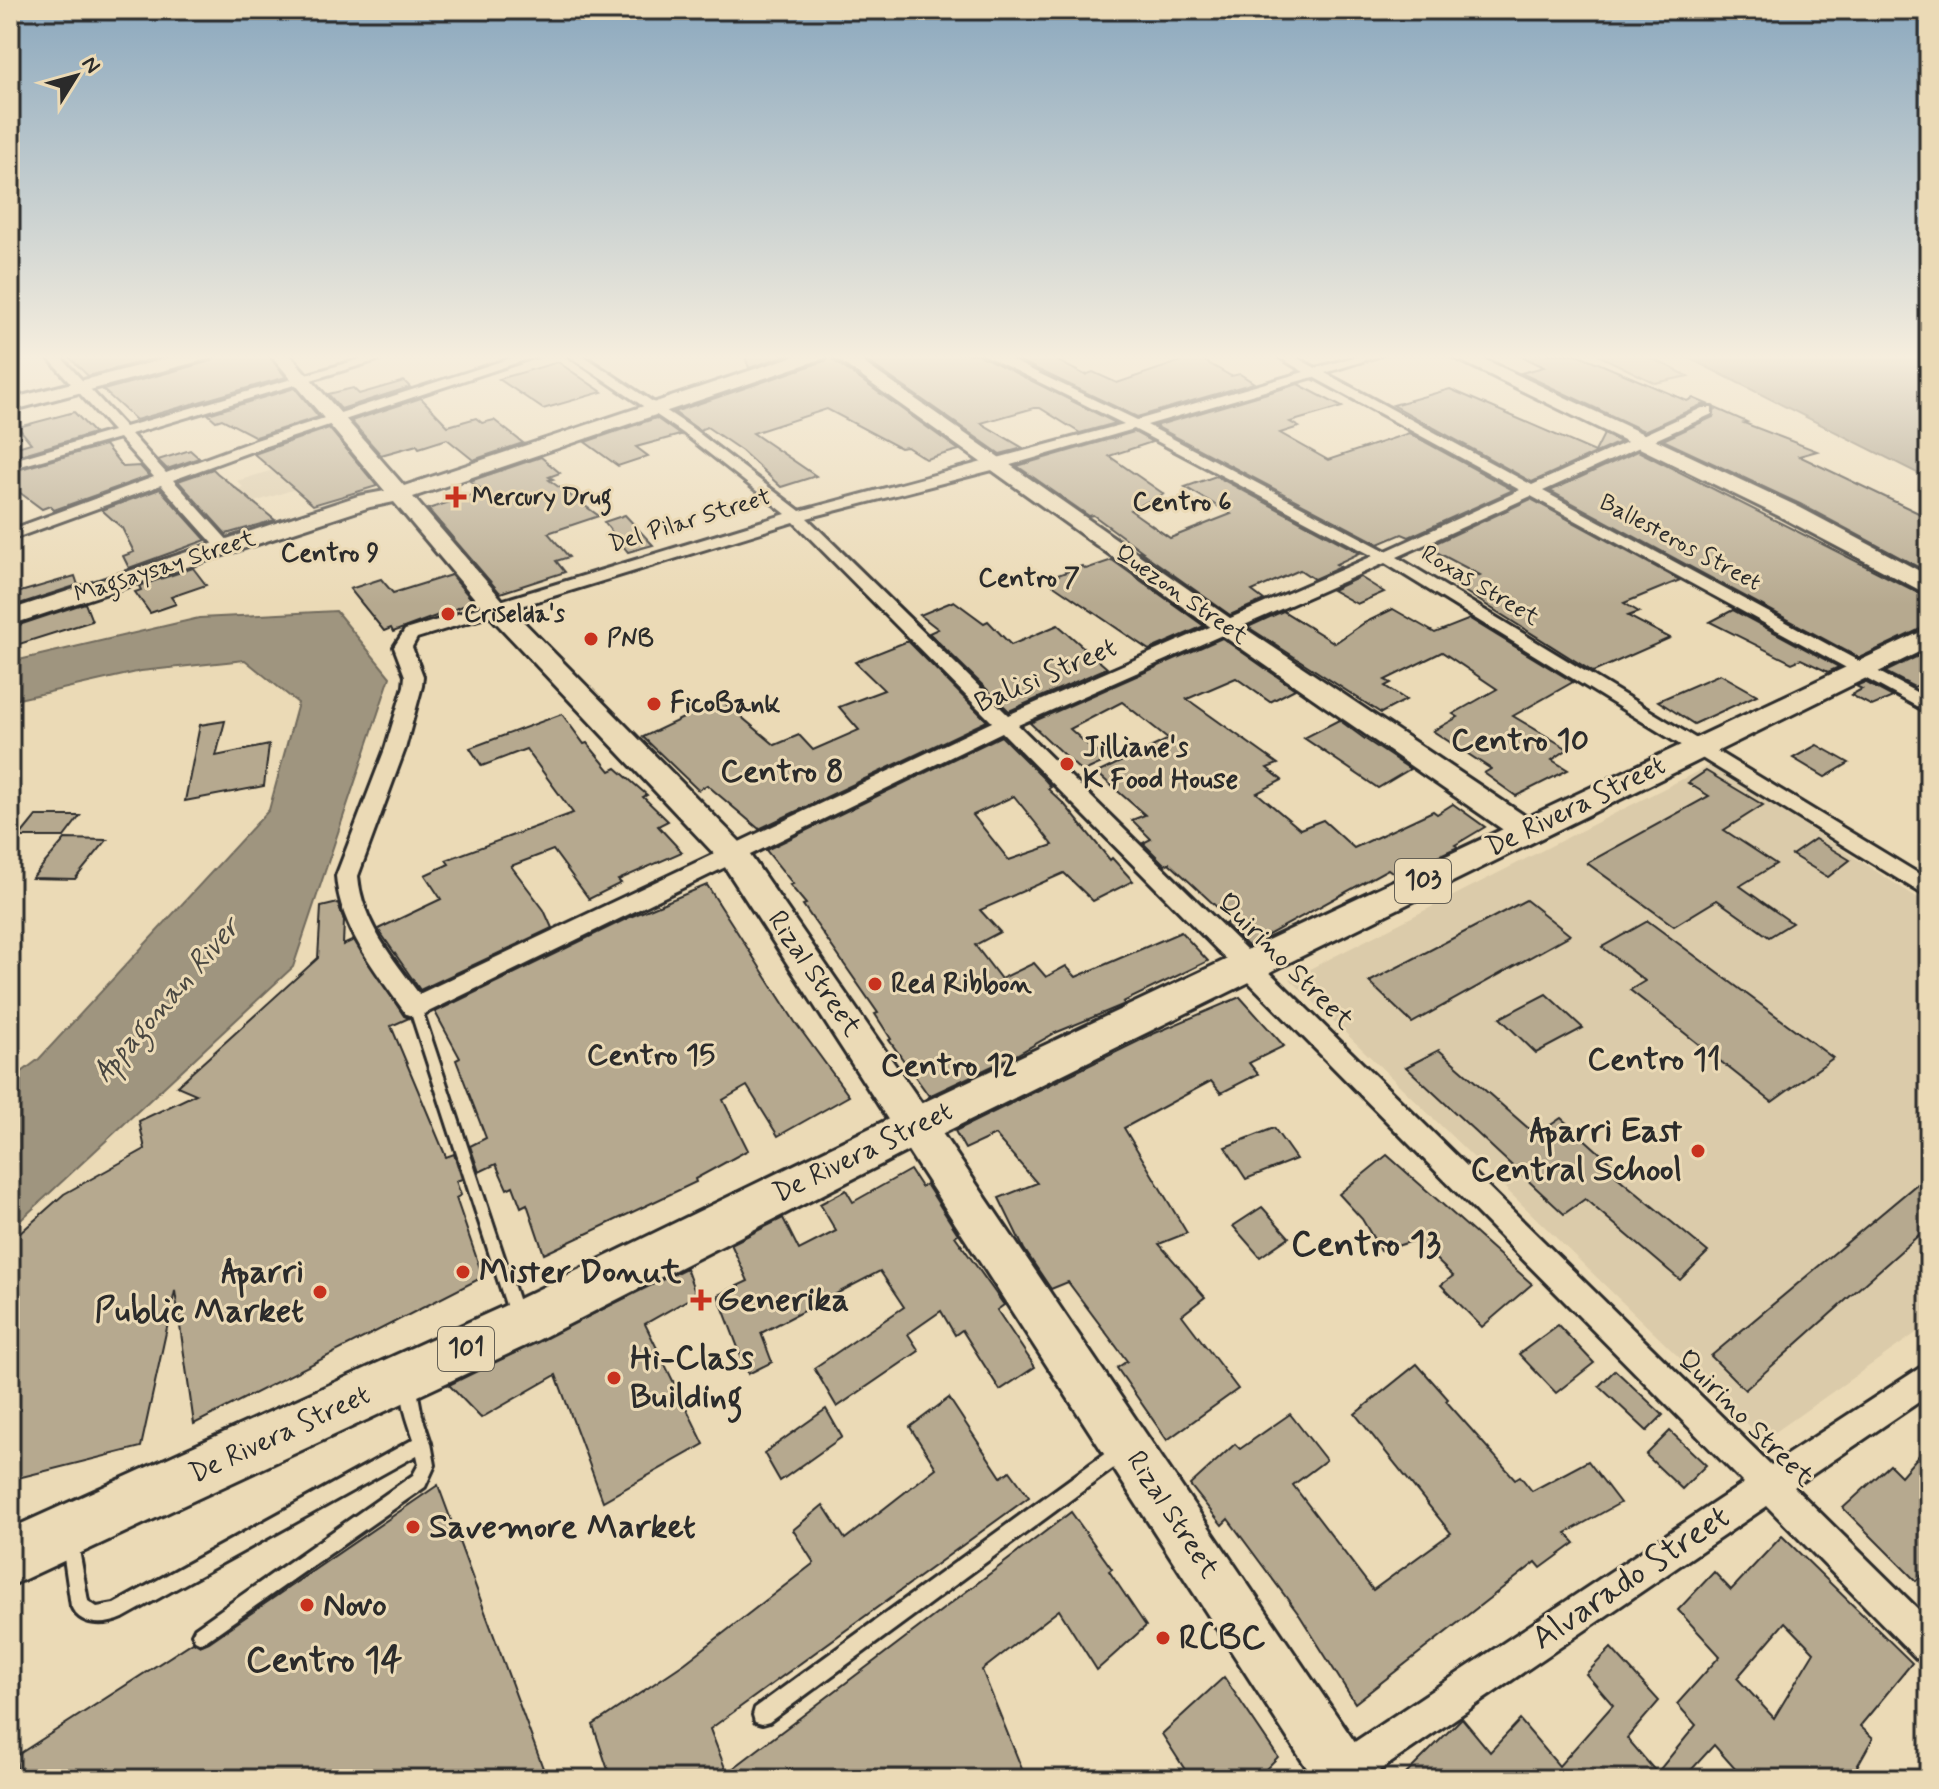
<svg xmlns="http://www.w3.org/2000/svg" width="1939" height="1789" viewBox="0 0 1939 1789" font-family="Mynerve,sans-serif">
<style>
.built{fill:#dbcbaa}
.green{fill:#ccbea0;stroke:#7c7466;stroke-width:2}
.water{fill:#9f957f;stroke:#716b5d;stroke-width:2}
.building{fill:#b6a98f;stroke:#2b2b2b;stroke-width:2;fill-rule:evenodd}
.lines{fill:none;stroke-linecap:round;stroke-linejoin:round}
.lane-casing{stroke:#2b2b2b;stroke-width:6}
.street-casing{stroke:#2b2b2b;stroke-width:6}
.secondary-casing{stroke:#2b2b2b;stroke-width:6}
.primary-casing{stroke:#2b2b2b;stroke-width:6}
.lane{fill:#ebdab6;fill-rule:evenodd}
.street{fill:#ebdab6;fill-rule:evenodd}
.secondary{fill:#ebdab6;fill-rule:evenodd}
.primary{fill:#ebdab6;fill-rule:evenodd}
.poi-dot{fill:#c8321e;stroke:#ebdab6;stroke-width:3}
.labels{text-anchor:middle;dominant-baseline:central;stroke-width:6;stroke-linejoin:round;paint-order:stroke}
.far-poi-label{font-size:24px;font-weight:bold;fill:#2b2b2b;stroke:#ebdab6;text-anchor:start}
.far-street-label{font-size:24px;fill:#2b2b2b;stroke:#ebdab6}
.far-quarter-label{font-size:26px;font-weight:bold;fill:#2b2b2b;stroke:#ebdab6}
.shield{fill:#ebdab6;stroke:#656055;stroke-width:2}
.shield-label{font-size:26px;font-weight:bold;fill:#2b2b2b}
.street-label{font-size:28px;fill:#2b2b2b;stroke:#ebdab6}
.poi-label{font-size:28px;font-weight:bold;fill:#2b2b2b;stroke:#ebdab6;text-anchor:start}
.water-label{font-size:30px;font-style:italic;fill:#484640;stroke:#ebdab6}
.neighbourhood-label{font-size:30px;font-weight:bold;fill:#2b2b2b;stroke:#ebdab6}
.quarter-label{font-size:32px;font-weight:bold;fill:#2b2b2b;stroke:#ebdab6}
.near-poi-label{font-size:34px;font-weight:bold;fill:#2b2b2b;stroke:#ebdab6;text-anchor:start}
.near-street-label{font-size:34px;fill:#2b2b2b;stroke:#ebdab6}
.near-neighbourhood-label{font-size:36px;font-weight:bold;fill:#2b2b2b;stroke:#ebdab6}
</style>
<rect width="100%" height="100%" fill="#ebdab6"/>
<filter id="ink" filterUnits="userSpaceOnUse"><feTurbulence type="fractalNoise" baseFrequency=".0125" numOctaves="2"/><feDisplacementMap in="SourceGraphic" scale="16" xChannelSelector="R" yChannelSelector="G"/><feConvolveMatrix kernelMatrix="1 2 1 2 8 2 1 2 1" color-interpolation-filters="sRGB"/></filter>
<g filter="url(#ink)">
<!-- built -->
<g class="built">
<polygon points="293,464 311,484 213,515 200,501 243,487 237,481"/>
<polygon points="1710,765 1929,905 1929,1324 1764,1440 1290,979"/>
</g>
<!-- green -->
<polygon class="green" points="1643,354 1688,376 1655,383 1598,355"/>
<!-- water -->
<g class="water">
<polygon points="1681,354 1929,354 1929,479"/>
<polygon points="336,611 390,677 293,967 10,1230 10,1081 39,1059 269,810 298,703 245,660 141,671 10,701 10,662 199,618"/>
</g>
<!-- building -->
<g class="building">
<polygon points="66,354 171,354 88,376"/>
<polygon points="217,354 267,354 286,377 136,420 103,390 212,361"/>
<polygon points="744,354 790,354 749,368"/>
<polygon points="857,354 979,354 1116,423 1080,433 1040,408 1034,408 981,423 1023,448 1000,454"/>
<polygon points="1005,354 1044,354 1085,375 1093,372 1117,383 1196,356 1231,376 1240,374 1254,383 1137,417"/>
<polygon points="1518,354 1577,354 1687,401 1693,398 1709,405 1701,405 1644,431 1521,373 1544,367"/>
<polygon points="829,357 959,450 926,459 907,447 900,448 827,409 753,433 816,476 781,487 742,451 707,427 699,430 674,412 825,361"/>
<polygon points="558,362 602,392 543,409 499,379"/>
<polygon points="404,381 410,387 341,409 328,394 353,388 359,394"/>
<polygon points="1298,384 1342,407 1290,422 1299,427 1280,433 1328,460 1409,433 1513,490 1409,537 1402,534 1379,544 1155,426"/>
<polygon points="295,388 319,417 256,437 222,419 216,421 208,414"/>
<polygon points="1450,389 1595,452 1604,434 1620,442 1532,482 1393,405"/>
<polygon points="421,398 448,426 476,418 482,423 494,420 523,443 473,460 447,439 419,448 417,445 381,455 351,421"/>
<polygon points="1715,408 1747,422 1744,423 1817,451 1799,456 1929,518 1929,573 1800,504 1663,440 1713,417"/>
<polygon points="74,412 94,433 10,458 10,449 31,443 18,427"/>
<polygon points="656,418 680,435 636,447 648,456 618,466 585,442"/>
<polygon points="329,428 377,486 313,505 254,454"/>
<polygon points="1134,432 1152,442 1109,456 1164,494 1130,510 1170,538 1231,514 1185,487 1216,476 1360,553 1336,564 1341,567 1314,579 1300,570 1252,591 1264,600 1230,615 1140,551 1142,551 1093,515 1089,516 1017,466"/>
<polygon points="105,445 123,467 140,466 149,476 54,510 50,506 42,509 19,492 10,495 10,472"/>
<polygon points="190,450 199,458 167,469 158,460"/>
<polygon points="1638,451 1929,598 1929,625 1859,658 1550,491"/>
<polygon points="541,457 560,473 549,477 553,479 549,480 599,516 548,533 569,557 556,561 565,572 500,593 428,509 484,491 470,481"/>
<polygon points="213,469 217,473 275,520 226,534 178,481"/>
<polygon points="160,489 206,540 129,568 123,556 134,552 122,528 102,510"/>
<polygon points="1531,499 1680,580 1624,603 1639,612 1628,616 1670,638 1593,672 1456,586 1480,575 1427,547"/>
<polygon points="625,515 653,545 628,552 604,522"/>
<polygon points="1112,560 1204,626 1149,650 1052,584 1056,582 1050,578 1082,566 1086,569"/>
<polygon points="193,568 206,585 171,597 176,604 150,613 135,592 141,590 139,586"/>
<polygon points="451,575 474,602 393,632 391,628 384,631 350,589 381,579 393,593"/>
<polygon points="75,576 78,585 10,607 10,595"/>
<polygon points="1360,577 1384,592 1357,604 1332,590"/>
<polygon points="954,601 984,623 988,621 1011,645 1058,625 1107,668 1009,711 929,633 938,629 920,615"/>
<polygon points="85,603 92,621 10,647 10,628"/>
<polygon points="1393,609 1435,633 1470,619 1573,682 1513,716 1568,749 1552,760 1568,770 1516,796 1484,773 1491,769 1433,731 1458,717 1453,714 1497,689 1442,652 1385,680 1391,683 1385,686 1406,700 1381,713 1248,627 1283,611 1335,643 1364,623"/>
<polygon points="1733,610 1839,667 1828,672 1801,659 1792,663 1710,622"/>
<polygon points="1222,638 1295,689 1270,702 1236,678 1187,699 1278,764 1267,768 1282,780 1257,793 1300,829 1323,820 1354,848 1433,811 1437,814 1453,804 1485,827 1455,845 1458,847 1396,875 1388,869 1248,946 1225,924 1231,920 1169,863 1165,865 1143,843 1151,839 1132,820 1145,815 1097,773 1169,739 1122,702 1070,729 1106,761 1082,772 1030,723"/>
<polygon points="908,641 987,721 759,829 707,785 698,790 643,737 721,700 775,745 799,735 813,750 859,730 839,707 884,690 855,662"/>
<polygon points="1918,656 1929,661 1929,681 1914,687 1885,672"/>
<polygon points="1720,674 1757,695 1694,724 1658,701"/>
<polygon points="1865,682 1893,697 1872,706 1851,695 1862,689 1856,686"/>
<polygon points="562,714 584,744 587,743 610,771 616,768 647,795 643,797 668,821 658,826 682,852 618,880 621,883 589,899 553,850 511,866 544,910 552,928 420,990 378,929 441,899 425,875 449,864 446,860 573,813 526,749 482,766 470,748"/>
<polygon points="1339,720 1365,739 1410,769 1378,788 1304,738"/>
<polygon points="225,721 216,756 269,745 264,786 185,801 200,725"/>
<path d="M1001 736 1045 780 1051 787 1048 789 1065 805 1110 860 1112 858 1133 881 1093 901 1064 873 980 910 1000 932 975 945 1001 979 1034 963 1046 977 1066 966 1076 977 1181 932 1208 961 1123 1002 1125 1004 1055 1033 1016 1055 929 1096 889 1040 891 1039 875 1014 878 1013 803 905 806 904 790 885 793 884 766 850ZM1014 796 1053 845 1009 860 973 815Z"/>
<polygon points="1817,745 1849,763 1825,777 1793,758"/>
<polygon points="1706,771 1763,805 1724,830 1776,864 1740,886 1792,923 1769,937 1717,900 1674,926 1587,863 1709,796 1688,783"/>
<polygon points="36,816 80,816 64,837 19,837"/>
<polygon points="65,839 107,840 75,879 32,878"/>
<polygon points="1815,839 1850,860 1828,877 1792,855"/>
<polygon points="707,885 795,1022 849,1096 778,1136 747,1086 723,1100 748,1150 695,1179 696,1182 544,1254 527,1204 521,1207 513,1186 507,1189 496,1164 479,1172 470,1146 486,1138 456,1060 460,1058 435,1012 630,917"/>
<polygon points="1526,900 1570,935 1412,1023 1369,982"/>
<polygon points="338,903 344,921 343,945 354,940 404,1016 409,1018 391,1026 446,1157 454,1154 462,1179 456,1181 461,1195 456,1198 483,1277 194,1424 175,1291 141,1447 10,1480 10,1242 64,1194 145,1149 139,1121 196,1094 177,1086 318,958 321,907"/>
<polygon points="1648,921 1833,1058 1772,1102 1630,990 1645,981 1602,947"/>
<polygon points="1546,994 1583,1028 1536,1053 1500,1018"/>
<polygon points="1240,997 1284,1046 1249,1063 1258,1074 1221,1093 1211,1081 1124,1128 1187,1233 1159,1244 1205,1297 1182,1315 1238,1389 1167,1440 1117,1368 1127,1361 1068,1282 1051,1289 1024,1249 999,1198 1037,1183 995,1135 965,1149 955,1131 1153,1034"/>
<polygon points="1439,1050 1536,1135 1561,1118 1621,1172 1616,1176 1708,1252 1680,1280 1585,1199 1564,1214 1406,1067"/>
<polygon points="1274,1128 1296,1159 1246,1179 1225,1147"/>
<polygon points="1387,1155 1532,1284 1482,1327 1441,1285 1453,1276 1416,1240 1381,1251 1362,1219 1339,1194"/>
<polygon points="910,1170 921,1187 926,1184 958,1234 955,1236 1004,1305 997,1310 1035,1367 1000,1390 962,1330 955,1335 941,1311 908,1334 919,1351 837,1407 814,1368 904,1307 880,1271 761,1333 772,1362 748,1374 718,1295 748,1281 731,1244 783,1218 799,1250 836,1231 820,1204 846,1190 853,1202"/>
<polygon points="1929,1174 1929,1226 1745,1390 1711,1356"/>
<polygon points="1262,1207 1289,1237 1260,1257 1233,1226"/>
<polygon points="686,1268 696,1295 645,1324 704,1444 603,1501 556,1375 481,1418 449,1385"/>
<polygon points="1558,1325 1594,1363 1556,1393 1519,1354"/>
<polygon points="1417,1364 1448,1399 1446,1401 1515,1479 1520,1476 1532,1491 1588,1461 1620,1503 1566,1533 1575,1543 1541,1568 1536,1562 1355,1703 1300,1616 1228,1519 1222,1525 1190,1485 1235,1444 1240,1449 1290,1414 1326,1460 1293,1485 1373,1590 1451,1533 1355,1414"/>
<polygon points="1615,1370 1663,1415 1647,1431 1599,1386"/>
<polygon points="949,1398 1001,1477 1010,1471 1029,1497 710,1729 727,1773 1071,1512 1112,1569 1109,1571 1146,1626 1097,1670 1059,1610 982,1670 1026,1779 611,1779 593,1725 685,1663 814,1563 793,1530 823,1505 845,1539 936,1468 910,1427"/>
<polygon points="826,1409 842,1437 780,1481 764,1453"/>
<polygon points="1670,1431 1706,1465 1682,1489 1646,1455"/>
<polygon points="1929,1444 1929,1568 1916,1581 1843,1508 1890,1465 1901,1476"/>
<polygon points="438,1485 547,1779 18,1779 16,1756 193,1642 200,1646 209,1642"/>
<path d="M1782 1536 1912 1663 1860 1726 1873 1738 1850 1779H1744L1714 1745 1683 1779H1401L1462 1718 1490 1752 1520 1720 1559 1766 1613 1705 1586 1674 1611 1648 1659 1701 1627 1738 1657 1773 1696 1725 1677 1704 1720 1656 1678 1610 1714 1572 1731 1590ZM1785 1622 1814 1652 1774 1718 1737 1678Z"/>
<polygon points="1224,1677 1278,1757 1256,1779 1191,1779 1162,1734"/>
</g>
<g class="lines">
<!-- lane casing -->
<g class="lane-casing">
<g id="lane">
<polygon points="415,1002 419,1004 421,1007 523,1314 521,1319 516,1321 511,1319 509,1314 409,1007 411,1004"/>
<path d="M410 1376 415 1379 422 1416 431 1443 435 1465 425 1487 207 1640 201 1643 195 1640 192 1634 195 1628 413 1475 419 1464 417 1455 123 1618C105 1626 80 1627 71 1606L62 1544 64 1538 70 1536 76 1538 78 1544 88 1601 97 1607 114 1604 414 1439C408 1421 398 1397 405 1379Z"/>
<polygon points="1120,1445 1126,1447 1128,1453 1126,1459 769,1722 762,1724 755,1722 753,1715 755,1708 1114,1447"/>
</g>
</g>
<!-- street casing -->
<g class="street-casing">
<g id="street">
<polygon points="45,354 58,354 125,427 378,354 398,354 131,434 166,473 256,440 524,354 543,354 266,446 173,480 231,544 231,550 219,550 161,485 10,540 10,530 154,477 119,438 10,469 10,461 113,431"/>
<path d="M566 354H581L692 428 800 511 1124 424 982 354H998L1137 420 1304 372 1274 354H1289L1316 368 1365 354H1385L1325 373 1532 485 1702 408H1712V414L1543 491 1929 699V713L1531 496 1397 557 1929 880V898L1385 563 1018 725 1771 1465 1929 1362V1395L1794 1487 1929 1620V1663L1916 1658 1767 1506 1367 1779H1315L1320 1765 1744 1483 1002 732 424 1014 415 1017 406 1014C377 972 340 929 336 876L385 749 404 686 405 676 394 647 405 630 786 514 683 433ZM1313 377 1520 490 1386 551 1147 425ZM1134 429 1373 556 1008 715 807 518 1000 468ZM794 522 992 722 419 994C393 958 362 923 358 876L405 749 422 686 423 676 412 647 417 638Z"/>
</g>
</g>
<!-- secondary casing -->
<g class="secondary-casing">
<g id="secondary">
<polygon points="184,354 214,354 211,358 10,411 10,399"/>
<polygon points="270,354 289,354 404,486 800,354 827,354 824,358 413,497 505,603 743,845 929,1114 1366,1759 1374,1779 1314,1779 721,861 487,613 394,502 370,507 10,625 10,610 358,496 385,491"/>
<polygon points="830,354 851,354 1237,623 1537,824 1541,831 1537,838 1526,841 1515,838 1219,633"/>
</g>
</g>
<!-- primary casing -->
<g class="primary-casing">
<g id="primary">
<polygon points="1447,354 1473,354 1799,507 1929,576 1929,595 1781,517"/>
<polygon points="1929,628 1929,647 931,1139 536,1341 10,1586 10,1529 502,1307 901,1113"/>
</g>
</g>
<!-- lane -->
<use href="#lane" class="lane"/>
<!-- street -->
<use href="#street" class="street"/>
<!-- secondary -->
<use href="#secondary" class="secondary"/>
<!-- primary -->
<use href="#primary" class="primary"/>
</g>
</g>
<!-- sky -->
<linearGradient id="sky" x2="0" y2="1"><stop stop-color="#8ba8be"/><stop offset="0.59" stop-color="#f6eede"/><stop offset="1" stop-color="#f6eede" stop-opacity="0"/></linearGradient>
<rect width="1939" height="605" fill="url(#sky)"/>
<!-- markers -->
<g class="poi-dot">
<path d="M452 485h8v8h8v8h-8v8h-8v-8h-8v-8h8z"/>
<circle cx="448" cy="614" r="8"/>
<circle cx="591" cy="639" r="8"/>
<circle cx="654" cy="704" r="8"/>
<circle cx="1067" cy="764" r="8"/>
<circle cx="875" cy="984" r="8"/>
<circle cx="1698" cy="1151" r="8"/>
<circle cx="463" cy="1272" r="8"/>
<circle cx="320" cy="1292" r="8"/>
<path d="M697 1288h8v8h8v8h-8v8h-8v-8h-8v-8h8z"/>
<circle cx="614" cy="1378" r="8"/>
<circle cx="413" cy="1527" r="8"/>
<circle cx="307" cy="1605" r="8"/>
<circle cx="1163" cy="1638" r="8"/>
</g>
<g class="labels">
<!-- far-poi labels -->
<g class="far-poi-label">
<text x="472" y="497">Mercury Drug</text>
<text x="464" y="614">Criselda's</text>
<text x="607" y="639">PNB</text>
</g>
<!-- far-street labels -->
<g class="far-street-label">
<text transform="translate(690 521) rotate(-17)">Del Pilar Street</text>
<text transform="translate(1680 543) rotate(28)">Ballesteros Street</text>
<text transform="translate(165 567) rotate(-18)">Magsaysay Street</text>
<text transform="translate(1480 586) rotate(31)">Roxas Street</text>
<text transform="translate(1181 595) rotate(35)">Quezon Street</text>
</g>
<!-- far-quarter labels -->
<g class="far-quarter-label">
<text x="1182" y="503">Centro 6</text>
<text x="330" y="554">Centro 9</text>
<text x="1029" y="579">Centro 7</text>
</g>
<!-- shield labels -->
<g class="shield">
<rect x="1395" y="859" width="56" height="44" rx="6"/>
<rect x="438" y="1327" width="56" height="44" rx="6"/>
</g>
<g class="shield-label">
<text x="1423" y="881">103</text>
<text x="466" y="1349">101</text>
</g>
<!-- street labels -->
<g class="street-label">
<text transform="translate(1046 676) rotate(-23)">Balisi Street</text>
<text transform="translate(1576 807) rotate(-26)">De Rivera Street</text>
<text transform="translate(1285 962) rotate(45)">Quirino Street</text>
<text transform="translate(814 974) rotate(56)">Rizal Street</text>
<text transform="translate(863 1153) rotate(-26)">De Rivera Street</text>
<text transform="translate(1745 1419) rotate(45)">Quirino Street</text>
<text transform="translate(280 1435) rotate(-25)">De Rivera Street</text>
<text transform="translate(1172 1515) rotate(57)">Rizal Street</text>
</g>
<!-- poi labels -->
<g class="poi-label">
<text x="670" y="704">FicoBank</text>
<text x="1083" y="748">Jilliane's<tspan x="1083" dy="32">K Food House</tspan></text>
<text x="891" y="984">Red Ribbon</text>
</g>
<!-- water labels -->
<g class="water-label">
<text transform="translate(167 1000) rotate(-49)">Appagonan River</text>
</g>
<!-- neighbourhood labels -->
<g class="neighbourhood-label">
<text x="651" y="1055">Centro 15</text>
</g>
<!-- quarter labels -->
<g class="quarter-label">
<text x="1520" y="741">Centro 10</text>
<text x="782" y="772">Centro 8</text>
<text x="1654" y="1060">Centro 11</text>
<text x="949" y="1066">Centro 12</text>
</g>
<!-- near-poi labels -->
<g class="near-poi-label">
<text x="1682" y="1131" text-anchor="end">Aparri East<tspan x="1682" dy="39">Central School</tspan></text>
<text x="304" y="1272" text-anchor="end">Aparri<tspan x="304" dy="39">Public Market</tspan></text>
<text x="479" y="1272">Mister Donut</text>
<text x="717" y="1300">Generika</text>
<text x="630" y="1358">Hi-Class<tspan x="630" dy="39">Building</tspan></text>
<text x="429" y="1527">Savemore Market</text>
<text x="323" y="1605">Novo</text>
<text x="1179" y="1638">RCBC</text>
</g>
<!-- near-street labels -->
<g class="near-street-label">
<text transform="translate(1631 1578) rotate(-34)">Alvarado Street</text>
</g>
<!-- near-neighbourhood labels -->
<g class="near-neighbourhood-label">
<text x="1366" y="1245">Centro 13</text>
<text x="324" y="1661">Centro 14</text>
</g>
</g>
<!-- margin -->
<rect width="1939" height="1789" fill="none" stroke="#ebdab6" stroke-width="40"/>
<rect x="20" y="20" width="1899" height="1749" fill="none" stroke="#2b2b2b" stroke-width="3" filter="url(#ink)"/>
<!-- north arrow -->
<g transform="translate(76 76) rotate(53)" stroke="#ebdab6" stroke-width="6" paint-order="stroke">
<path d="M0-6L14 30L0 20L-14 30Z" fill="#2b2b2b"/>
<text y="-12" font-size="22" font-weight="bold" text-anchor="middle" fill="#2b2b2b">N</text>
</g>
</svg>
